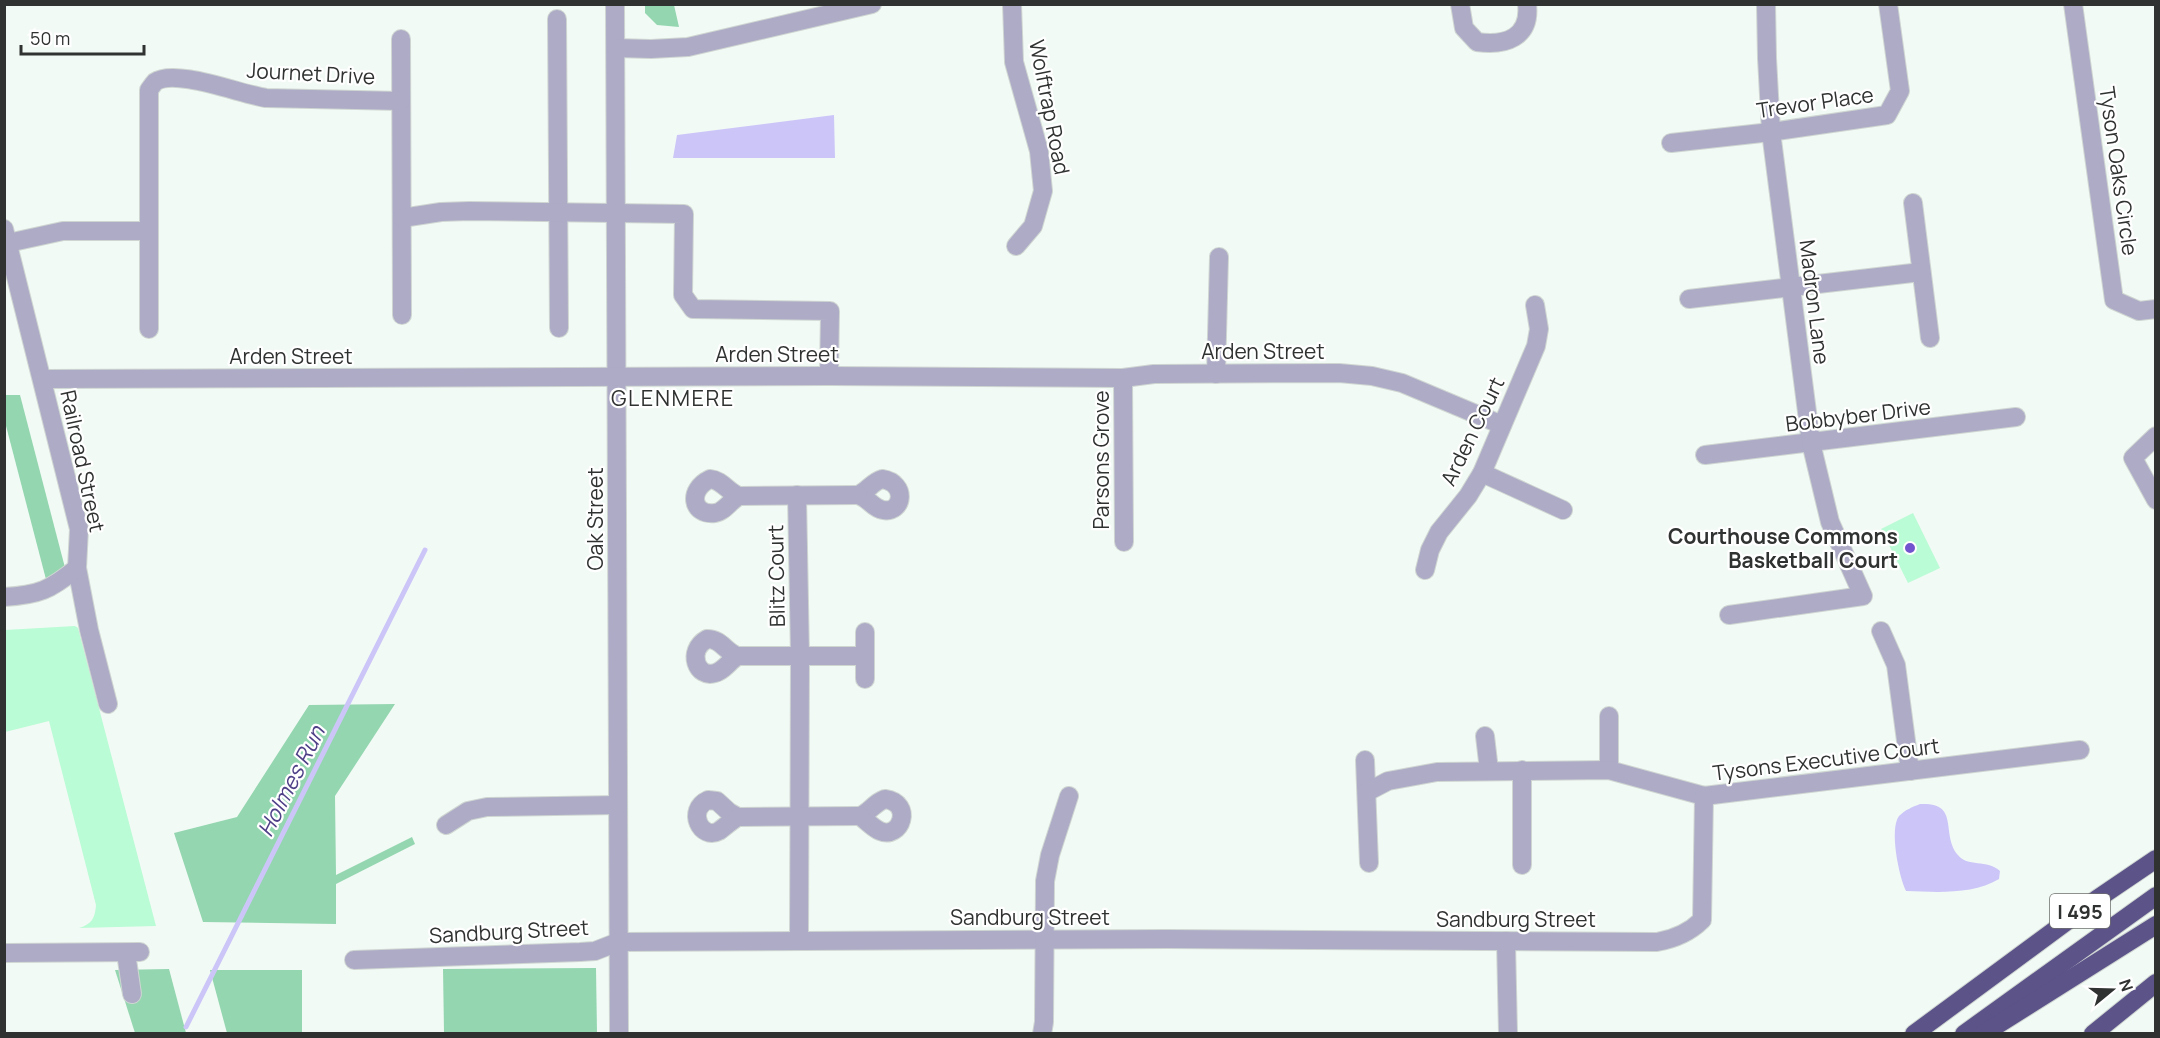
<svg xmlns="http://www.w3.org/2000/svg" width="2160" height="1038" viewBox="0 0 2160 1038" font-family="Manrope,sans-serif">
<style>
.green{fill:#bafcd5}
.forest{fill:#94d6b0}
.water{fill:#ccc6f8}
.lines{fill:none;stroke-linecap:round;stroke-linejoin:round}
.stream{stroke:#ccc6f8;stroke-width:5}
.minor-casing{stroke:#cfd6d2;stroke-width:20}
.highway-casing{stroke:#cfd6d2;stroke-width:20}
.minor{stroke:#adabc6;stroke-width:18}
.highway{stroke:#5c5389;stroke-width:18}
.poi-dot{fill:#7255ce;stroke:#fff;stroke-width:2}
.labels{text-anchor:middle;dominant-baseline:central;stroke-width:4.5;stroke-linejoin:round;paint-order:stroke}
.shield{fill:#fff;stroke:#6d706e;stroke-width:1.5}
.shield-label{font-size:20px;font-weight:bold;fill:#2f3230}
.street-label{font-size:21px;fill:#2f3230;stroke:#fff}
.poi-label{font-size:21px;font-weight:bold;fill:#2f3230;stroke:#fff;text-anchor:end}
.neighbourhood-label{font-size:22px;letter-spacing:1.5px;fill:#2f3230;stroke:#fff}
.water-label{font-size:22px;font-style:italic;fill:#4f4088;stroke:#fff}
</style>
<rect width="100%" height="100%" fill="#f2faf5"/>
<!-- green -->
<g class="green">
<polygon points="1913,513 1940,568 1908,583 1881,529"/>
<path d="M75 626 78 628 156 926 79 928C92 924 95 918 96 905L49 721 5 732V630Z"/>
</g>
<!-- forest -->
<g class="forest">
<polygon points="645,5 674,5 679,27 657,25 645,13"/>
<polygon points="4,395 20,395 69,583 48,587 5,422"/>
<polygon points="395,704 335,796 336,875 412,837 415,844 336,884 336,924 203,922 174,833 237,817 309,705"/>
<polygon points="596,968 597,1033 444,1033 443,969"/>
<polygon points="169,969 186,1033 135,1033 115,970"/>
<polygon points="210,970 302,970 302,1033 227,1033"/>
</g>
<!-- water -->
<g class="water">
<polygon points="834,115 835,158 673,158 677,135"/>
<path d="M1920 804C1960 802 1941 832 1957 854 1967 868 1988 859 2000 871L1999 879C1973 895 1936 892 1906 891 1899 877 1889 829 1899 816 1905 810 1912 807 1920 804Z"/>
</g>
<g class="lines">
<!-- stream -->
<polyline class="stream" points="186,1027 425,550"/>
<!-- minor casing -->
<g class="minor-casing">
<g id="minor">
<polyline points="615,4 619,1034"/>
<polyline points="1012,4 1014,62 1039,151 1043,191 1033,226 1016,246"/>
<path d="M1460 4 1464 28 1477 42C1505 46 1531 38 1527 4"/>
<polyline points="2073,4 2114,300 2139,311 2156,309"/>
<polyline points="557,19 559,328"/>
<polyline points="401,39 402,315"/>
<polyline points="616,48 651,49 688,47 872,4"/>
<polyline points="1671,143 1771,132 1887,115 1900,91 1888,4"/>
<polyline points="1913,203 1930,338"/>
<polyline points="402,218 441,212 469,211 684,214 683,295 693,309 830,311 829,376"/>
<polyline points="4,229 79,529 77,568 89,630 108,704"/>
<polyline points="8,243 63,231 149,231"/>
<polyline points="1689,299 1921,272"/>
<path d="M149 329V90C149 90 154 83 155 82 175 68 240 94 266 98L401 101"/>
<polyline points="1216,374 1219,257"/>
<polyline points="1123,378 1124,542"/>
<polyline points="42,379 829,376 1123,378 1154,374 1339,373 1372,376 1402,383 1502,425"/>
<polyline points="2156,436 2133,458 2156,500"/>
<polyline points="1705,455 2016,417"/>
<polyline points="1482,473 1563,510"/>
<path d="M710 479C722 480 728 492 739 496 731 500 724 512 715 513 692 516 687 490 710 479Z"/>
<path d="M882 479C908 483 903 514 883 510 872 508 869 498 858 495 868 491 872 482 882 479Z"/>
<polyline points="797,495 800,656 799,941"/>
<polyline points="739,496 858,495"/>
<polyline points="1425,570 1430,550 1439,532 1468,496 1482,473 1536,346 1539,329 1535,305"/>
<path d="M4 597C39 595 50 590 77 568"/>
<polyline points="1729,615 1863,596 1830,522 1811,443 1771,132 1767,58 1766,4"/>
<polyline points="1881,631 1896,665 1910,771"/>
<path d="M707 639C722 639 725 652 738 656 730 660 724 671 715 673 697 679 686 651 707 639Z"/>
<polyline points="738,656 865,656"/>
<polyline points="865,679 865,632"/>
<polyline points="1485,736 1489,770"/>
<polyline points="1365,760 1369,863"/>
<polyline points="1522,770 1522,865"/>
<polyline points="1609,770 1609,716"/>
<polyline points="1367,792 1388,781 1437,772 1609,770 1704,796 2080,750"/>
<path d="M885 799C914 803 901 840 880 831 873 828 867 821 860 816 870 812 874 803 885 799Z"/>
<path d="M708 800 717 801 729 812 738 817C731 821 723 828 719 831 701 841 686 810 708 800Z"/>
<polyline points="738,817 860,816"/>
<polyline points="446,825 468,811 487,807 618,805"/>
<polyline points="1506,941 1508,1034"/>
<polyline points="4,953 140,952"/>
<polyline points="126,953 132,994"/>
<path d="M354 960 580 952 595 951 618 942 1167 939 1657 942C1674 939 1690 932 1702 920L1704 796"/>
<polyline points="1042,1034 1044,1022 1045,881 1050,855 1069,796"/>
</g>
</g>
<!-- highway casing -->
<g class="highway-casing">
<g id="highway">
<polyline points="1914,1034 2097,899 2156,859"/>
<polyline points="1964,1034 2156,896"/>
<polyline points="1983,1034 2156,925"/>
<polyline points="2093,1034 2156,983"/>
</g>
</g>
<!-- minor -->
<use href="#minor" class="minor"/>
<!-- highway -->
<use href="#highway" class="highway"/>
</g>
<!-- markers -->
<circle class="poi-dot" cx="1910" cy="548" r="6"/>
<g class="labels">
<!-- shield labels -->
<rect class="shield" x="2050" y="894" width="60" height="34" rx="4.5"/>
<g class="shield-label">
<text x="2080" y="911">I 495</text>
</g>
<!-- street labels -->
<g class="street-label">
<text transform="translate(311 73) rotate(3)">Journet Drive</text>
<text transform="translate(1815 102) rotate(-8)">Trevor Place</text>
<text transform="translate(1050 107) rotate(79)">Wolftrap Road</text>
<text transform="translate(2119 171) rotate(82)">Tyson Oaks Circle</text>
<text transform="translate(1815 302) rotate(83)">Madron Lane</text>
<text x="1263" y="351">Arden Street</text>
<text x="777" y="354">Arden Street</text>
<text x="291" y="356">Arden Street</text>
<text transform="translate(1858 415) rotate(-7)">Bobbyber Drive</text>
<text transform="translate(1472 431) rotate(-64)">Arden Court</text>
<text transform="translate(1101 460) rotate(-90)">Parsons Grove</text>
<text transform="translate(83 461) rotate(78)">Railroad Street</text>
<text transform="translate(595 519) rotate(-90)">Oak Street</text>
<text transform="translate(776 576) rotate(-91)">Blitz Court</text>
<text transform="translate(1826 759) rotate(-7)">Tysons Executive Court</text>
<text x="1030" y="917">Sandburg Street</text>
<text x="1516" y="919">Sandburg Street</text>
<text transform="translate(509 931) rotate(-3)">Sandburg Street</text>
</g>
<!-- poi labels -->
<g class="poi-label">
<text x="1898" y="536">Courthouse Commons<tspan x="1898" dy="24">Basketball Court</tspan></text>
</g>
<!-- neighbourhood labels -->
<g class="neighbourhood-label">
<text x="673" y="398">GLENMERE</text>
</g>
<!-- water labels -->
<g class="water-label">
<text transform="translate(291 781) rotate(-63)">Holmes Run</text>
</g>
</g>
<!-- border -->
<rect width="2160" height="1038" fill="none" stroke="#2f3230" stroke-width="12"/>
<!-- north arrow -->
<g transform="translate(2112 990) rotate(71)" stroke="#ffffff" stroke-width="4.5" paint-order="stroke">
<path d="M0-4.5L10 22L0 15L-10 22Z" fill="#2f3230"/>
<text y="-9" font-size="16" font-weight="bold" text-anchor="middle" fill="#2f3230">N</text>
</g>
<!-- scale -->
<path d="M21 45v9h123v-9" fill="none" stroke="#2f3230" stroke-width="3"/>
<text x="30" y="45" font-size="18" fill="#2f3230" stroke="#ffffff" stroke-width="4.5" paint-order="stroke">50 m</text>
</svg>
